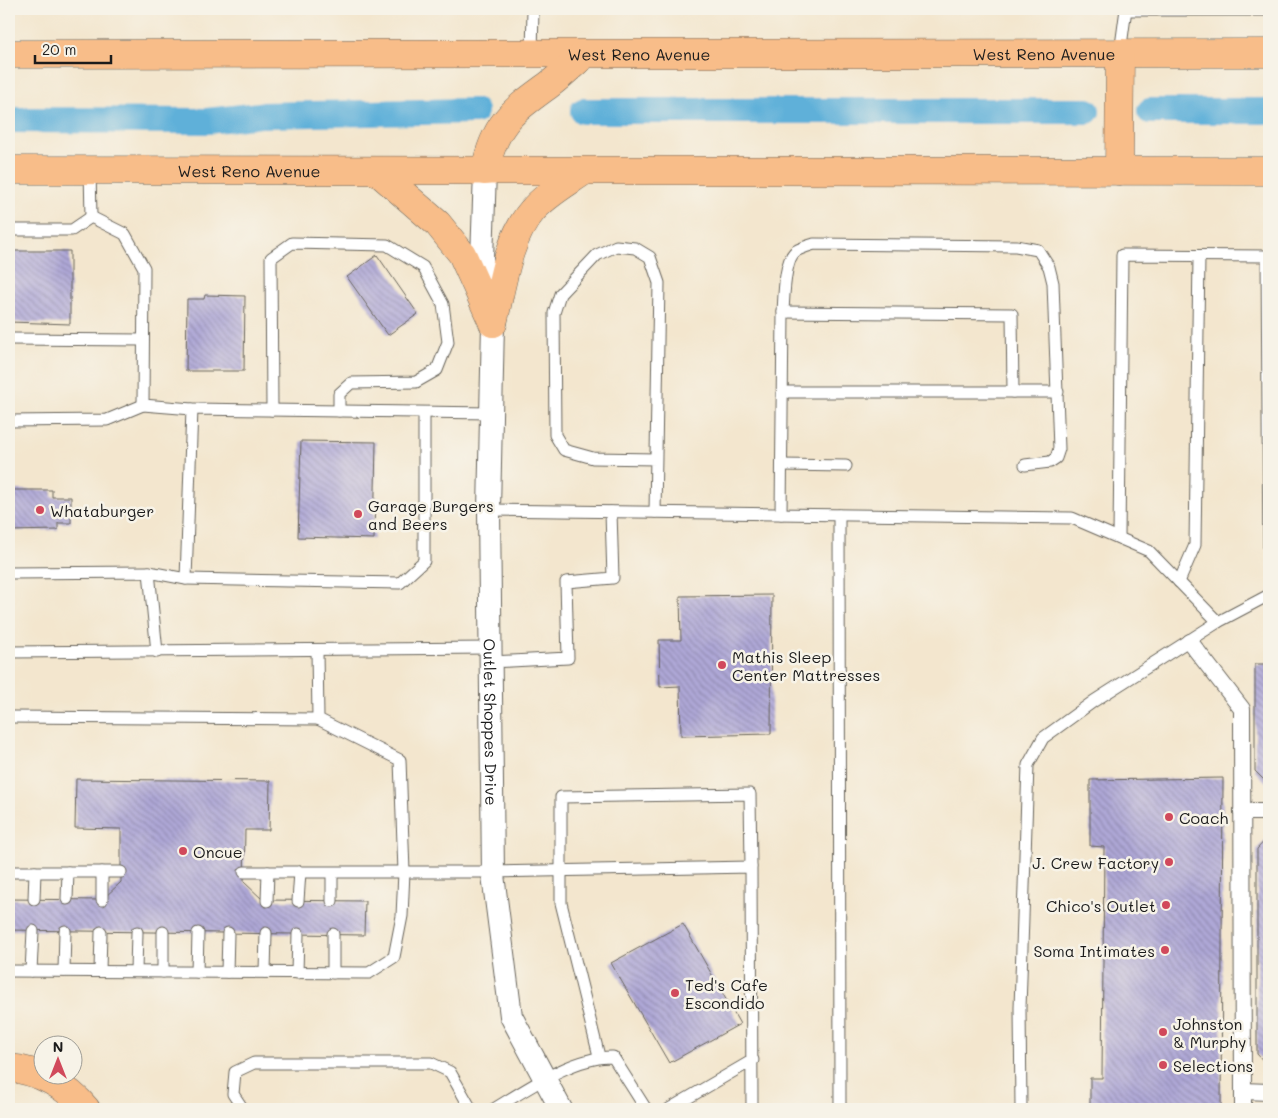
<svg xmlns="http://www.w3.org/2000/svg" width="1278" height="1118" viewBox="0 0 1278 1118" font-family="Mali,sans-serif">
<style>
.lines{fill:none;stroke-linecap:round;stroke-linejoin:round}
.canal{stroke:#5eb0d9;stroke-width:26}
.building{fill:url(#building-back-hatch)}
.service-casing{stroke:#67635a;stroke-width:13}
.pedestrian-casing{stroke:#67635a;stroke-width:18}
.minor-casing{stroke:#67635a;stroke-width:24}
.primary-casing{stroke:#67635a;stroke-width:29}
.motorway-casing{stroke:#67635a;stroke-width:29}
.service{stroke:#fff;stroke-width:11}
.pedestrian{stroke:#fff;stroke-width:16}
.minor{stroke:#fff;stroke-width:22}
.primary{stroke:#f8bd89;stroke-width:28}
.motorway{stroke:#f8bd89;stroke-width:28}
.poi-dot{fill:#d1495b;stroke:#f7f3e8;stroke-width:2}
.labels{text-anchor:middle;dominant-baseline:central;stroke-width:5;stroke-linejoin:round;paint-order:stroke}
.street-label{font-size:16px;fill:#1c1c1c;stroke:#f7f3e8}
.poi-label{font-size:16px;fill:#1c1c1c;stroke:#f7f3e8;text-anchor:start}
</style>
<defs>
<pattern id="building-back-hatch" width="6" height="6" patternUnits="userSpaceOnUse" patternTransform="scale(1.25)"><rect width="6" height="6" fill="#afa8d7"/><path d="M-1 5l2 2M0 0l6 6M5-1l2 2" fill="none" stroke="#8e88ae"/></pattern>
</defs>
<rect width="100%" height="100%" fill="#f7f3e8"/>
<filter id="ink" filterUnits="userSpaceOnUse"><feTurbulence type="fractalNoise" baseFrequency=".02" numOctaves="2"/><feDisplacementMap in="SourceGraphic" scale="10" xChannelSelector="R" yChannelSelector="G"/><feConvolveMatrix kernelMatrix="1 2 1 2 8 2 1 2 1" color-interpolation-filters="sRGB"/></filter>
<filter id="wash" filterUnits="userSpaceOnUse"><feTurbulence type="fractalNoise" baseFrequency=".0096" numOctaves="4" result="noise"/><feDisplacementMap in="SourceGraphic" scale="20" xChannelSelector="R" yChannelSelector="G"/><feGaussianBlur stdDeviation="1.12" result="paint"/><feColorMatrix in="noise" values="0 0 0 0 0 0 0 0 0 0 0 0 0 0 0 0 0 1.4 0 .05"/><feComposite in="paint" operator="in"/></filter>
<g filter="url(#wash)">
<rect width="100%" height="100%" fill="#f3e6ce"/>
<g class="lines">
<!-- canal -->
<g class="canal">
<polyline points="583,111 1087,111"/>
<polyline points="1150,111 1269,111"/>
<polyline points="9,120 207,121 260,115 475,111"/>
</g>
</g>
<g id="blocks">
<!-- building -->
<g class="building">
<polygon points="9,251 70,251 70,324 9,322"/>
<polygon points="377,255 418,314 388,335 347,277"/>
<polygon points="205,295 245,296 244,371 186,371 187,299 204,299"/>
<polygon points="301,441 376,442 374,539 298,537"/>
<polygon points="9,490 52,490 52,497 71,497 71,523 58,523 58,530 9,531"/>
<polygon points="772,595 771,734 681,736 680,686 660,687 659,640 681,640 680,596"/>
<polygon points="1255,664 1269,664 1269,785 1255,771"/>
<polygon points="1223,778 1221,1109 1090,1109 1090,1078 1102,1078 1104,847 1090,846 1090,780"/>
<polygon points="76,779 270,781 269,830 245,830 244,882 263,900 365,901 364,935 9,930 9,899 102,900 121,882 121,829 75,828"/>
<polygon points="1269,836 1269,1067 1257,1054 1257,849"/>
<polygon points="683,924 740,1024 669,1063 611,963"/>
</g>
</g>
</g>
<g filter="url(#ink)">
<use href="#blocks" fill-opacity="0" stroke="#67635a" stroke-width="1"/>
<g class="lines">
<!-- service casing -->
<g class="service-casing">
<g id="service">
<polyline points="1126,10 1269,10"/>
<polyline points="1120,53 1126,9"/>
<polyline points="532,54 533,9"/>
<polyline points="90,170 91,217"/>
<polyline points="91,217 125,234 144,268 143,405 192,409"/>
<polyline points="9,230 72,230 91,217"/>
<polyline points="1267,256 1269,570"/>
<polyline points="783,312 1012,314 1013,392"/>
<polyline points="9,339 143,340"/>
<polyline points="783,392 1058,392"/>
<polyline points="272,410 271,258 292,243 387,245 423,267 443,304 448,342 437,370 416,382 351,383 339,394 339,411"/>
<polyline points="9,421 107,420 143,405"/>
<polyline points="782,465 846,466"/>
<polyline points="489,510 1072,518 1149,551 1218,622 1269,595"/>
<polyline points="655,512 659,283 650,257 635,248 616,246 597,255 560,294 554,313 555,435 564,450 593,458 656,459"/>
<path d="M781 514 783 312C784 298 784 259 796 251 801 248 808 246 814 244L1016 246 1038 250 1049 267 1053 283 1059 449 1056 458 1050 462 1025 465"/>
<polyline points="839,515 840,1109"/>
<polyline points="1119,538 1122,255 1269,256"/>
<polyline points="149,572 186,579 192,409 491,413"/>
<polyline points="9,573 149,572 157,652"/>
<polyline points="186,579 400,583 424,561 424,413"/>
<polyline points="1179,582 1195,545 1199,256"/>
<polyline points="9,652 490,648"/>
<polyline points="490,662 568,658 566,582 613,578 611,512"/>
<polyline points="9,717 318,719"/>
<polyline points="9,872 121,872"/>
<polyline points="244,872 493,872 751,867 752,1109"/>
<polyline points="332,873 332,901"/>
<polyline points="34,899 35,872"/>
<polyline points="67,899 68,872"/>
<polyline points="102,900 102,872"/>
<polyline points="267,901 268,872"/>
<polyline points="298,901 300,872"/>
<polyline points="333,934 333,973"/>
<polyline points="9,971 369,973 394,957 402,916 404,872 400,760 318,719 317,650"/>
<polyline points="31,971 33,931"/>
<polyline points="64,971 65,931"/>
<polyline points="100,971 101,932"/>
<polyline points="136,971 137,932"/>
<polyline points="163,972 163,932"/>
<polyline points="197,972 198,933"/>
<polyline points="227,972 228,933"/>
<polyline points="265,972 266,933"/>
<polyline points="297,973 298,934"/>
<polyline points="599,1056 561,903 561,797 750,794 751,867"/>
<polyline points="243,1109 233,1094 235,1072 254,1063 431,1063 450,1072 471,1109"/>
<path d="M494 1109C527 1089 574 1056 613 1057L646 1109"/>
<polyline points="669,1109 753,1060"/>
<polyline points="1021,1109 1020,1008 1028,765 1043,738 1094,701 1218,622"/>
</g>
</g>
<!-- pedestrian casing -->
<g class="pedestrian-casing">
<g id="pedestrian">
<polyline points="1190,642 1242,709 1243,1109"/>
<polyline points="1242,812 1269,812"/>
<polyline points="1243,1091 1269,1092"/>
</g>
</g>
<!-- minor casing -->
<g class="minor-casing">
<g id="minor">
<path id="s1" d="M485 171 482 259 493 323 489 510 493 875 511 1016 561 1109"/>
</g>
</g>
<!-- primary casing -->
<g class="primary-casing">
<g id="primary">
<path id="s2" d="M9 54 1269 53"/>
<path id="s3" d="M9 170 1269 171"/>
<polyline points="377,171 438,224 462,254 493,323"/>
<path d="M485 171C495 122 512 112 550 84 562 75 573 64 585 54"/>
<polyline points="1119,171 1120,53"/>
<path d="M493 323C502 287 507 240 532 211 545 195 567 183 584 171"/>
</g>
</g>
<!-- motorway casing -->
<g class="motorway-casing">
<path id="motorway" d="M9 1068C38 1070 68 1087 86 1109"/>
</g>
<!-- service -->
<use href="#service" class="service"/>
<!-- pedestrian -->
<use href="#pedestrian" class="pedestrian"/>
<!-- minor -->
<use href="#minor" class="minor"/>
<!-- primary -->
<use href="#primary" class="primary"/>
<!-- motorway -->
<use href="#motorway" class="motorway"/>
</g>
</g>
<!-- markers -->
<g class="poi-dot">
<circle cx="40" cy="510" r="5"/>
<circle cx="358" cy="514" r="5"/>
<circle cx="722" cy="665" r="5"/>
<circle cx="1169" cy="817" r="5"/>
<circle cx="183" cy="851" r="5"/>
<circle cx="1169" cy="862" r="5"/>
<circle cx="1166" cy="905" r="5"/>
<circle cx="1165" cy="950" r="5"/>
<circle cx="675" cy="993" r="5"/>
<circle cx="1163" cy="1032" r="5"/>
<circle cx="1163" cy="1065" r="5"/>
</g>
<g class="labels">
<!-- street labels -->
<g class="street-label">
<text stroke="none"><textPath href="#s2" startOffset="1035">West Reno Avenue</textPath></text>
<text stroke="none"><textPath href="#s2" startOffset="630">West Reno Avenue</textPath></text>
<text stroke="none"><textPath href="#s3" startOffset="240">West Reno Avenue</textPath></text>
<text stroke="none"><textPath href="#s1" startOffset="552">Outlet Shoppes Drive</textPath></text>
</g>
<!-- poi labels -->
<g class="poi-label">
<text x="368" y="505">Garage Burgers<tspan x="368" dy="18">and Beers</tspan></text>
<text x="50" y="510">Whataburger</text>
<text x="732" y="656">Mathis Sleep<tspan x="732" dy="18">Center Mattresses</tspan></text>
<text x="1179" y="817">Coach</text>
<text x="193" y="851">Oncue</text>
<text x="1159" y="862" text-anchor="end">J. Crew Factory</text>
<text x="1156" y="905" text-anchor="end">Chico's Outlet</text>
<text x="1155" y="950" text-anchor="end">Soma Intimates</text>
<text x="685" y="984">Ted's Cafe<tspan x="685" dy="18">Escondido</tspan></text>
<text x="1173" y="1023">Johnston<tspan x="1173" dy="18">&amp; Murphy</tspan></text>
<text x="1173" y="1065">Selections</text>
</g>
</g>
<!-- margin -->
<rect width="1278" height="1118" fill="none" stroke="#f7f3e8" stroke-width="30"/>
<!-- north arrow -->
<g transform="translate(58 1060)"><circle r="24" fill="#f7f3e8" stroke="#9f9d96"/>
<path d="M0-4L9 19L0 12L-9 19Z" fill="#d1495b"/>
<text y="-8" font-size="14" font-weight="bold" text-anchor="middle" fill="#1c1c1c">N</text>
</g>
<!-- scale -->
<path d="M35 55v8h76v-8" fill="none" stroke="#1c1c1c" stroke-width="2.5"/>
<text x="42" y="55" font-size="15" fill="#1c1c1c" stroke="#f7f3e8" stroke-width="4" paint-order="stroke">20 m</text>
</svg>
